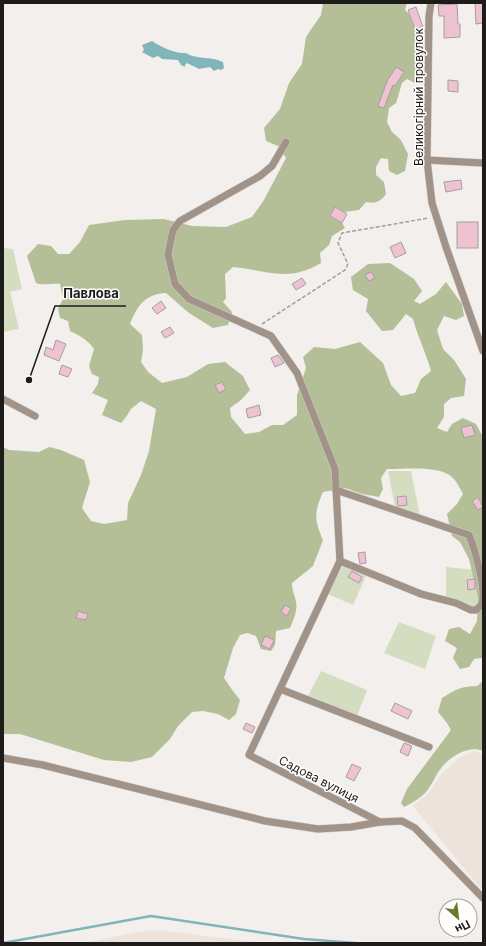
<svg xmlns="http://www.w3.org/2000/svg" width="486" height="946" viewBox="0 0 486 946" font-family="Inter,sans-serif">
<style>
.built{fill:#ede3db}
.green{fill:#d5ddc0}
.forest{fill:#b4be97}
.water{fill:#82b5b9}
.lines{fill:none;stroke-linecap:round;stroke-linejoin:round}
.stream{stroke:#82b5b9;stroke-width:2.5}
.building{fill:#efc2d2;stroke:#a39fa0}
.street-casing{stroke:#d0cdcb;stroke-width:8}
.path{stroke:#a19f9e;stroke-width:1.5;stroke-dasharray:4 2;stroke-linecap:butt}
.street{stroke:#a29388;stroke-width:7}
.labels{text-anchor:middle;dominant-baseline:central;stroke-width:3;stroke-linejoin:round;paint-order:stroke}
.street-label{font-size:12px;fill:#1d1c1b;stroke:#fffdfb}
.leader{fill:none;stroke:#1d1c1b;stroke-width:1.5}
.callout-dot{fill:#1d1c1b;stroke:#fffdfb;stroke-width:1.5}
.callout-label{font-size:13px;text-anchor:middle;font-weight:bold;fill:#1d1c1b;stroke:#fffdfb;stroke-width:3;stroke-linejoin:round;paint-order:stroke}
</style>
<rect width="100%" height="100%" fill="#f2efed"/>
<!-- built -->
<g class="built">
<polygon points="475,751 483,755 483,884 481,889 413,806 429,793 441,774 460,757"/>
<polygon points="158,930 262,943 83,943 138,932"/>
</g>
<!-- green -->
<g class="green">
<polygon points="3,248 13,249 22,289 10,292 19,329 3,332"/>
<polygon points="388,471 411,471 420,516 395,507"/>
<polygon points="343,566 366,576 353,605 328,594"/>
<polygon points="446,567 476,570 480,602 473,607 446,596"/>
<polygon points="399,622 436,636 425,669 384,653"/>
<polygon points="321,671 367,690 357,716 308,696"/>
</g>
<!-- forest -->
<g class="forest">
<path d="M323 3H407L405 10 409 14 417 35 423 39C426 54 424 67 421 82L415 83 407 79 402 83 396 103 389 108 387 122 392 132 401 140 408 154 405 171 397 175 389 171 388 159 381 158 376 167V175L384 182 386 194C380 202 375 204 366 202L359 210 344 212 335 207 330 216 342 223 345 228 332 236 329 245 320 253 321 263C288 283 266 270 233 267L225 274 226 298 223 302 232 312 228 325 213 328 189 313 166 293C145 294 137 306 130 324L142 335 143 350 141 362 148 372 162 383 187 377 208 364 225 362 243 376 250 390 241 400 230 408 231 417 245 434 259 432 272 425H283L297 415V395L306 368 303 357 314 347 335 349 360 342 383 363 391 385 401 396 415 393 421 379 431 371C426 353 418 337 413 319L406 314 393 330 382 331 366 311 368 299 353 290 351 277 368 264 390 263 414 279 422 291 414 301 420 304 436 294 446 282 462 304 464 316 456 320 444 316 437 330 443 349 454 360 466 379 464 396 451 398 444 404V417L437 428 447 432 452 424 463 418 476 424 483 437V660L481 658 474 659 469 667 460 669 453 658 457 648 445 641 449 629 459 627 470 634 477 621 478 598 469 559 460 542 452 536 447 514 457 504 463 494C460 489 458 483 453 478 442 465 403 469 387 469L381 478 383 489 379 497 362 494 345 488 323 492C314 512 314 520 323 540L313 566 292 583C292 593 295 594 296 602 298 610 293 621 290 628L276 631 275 645 271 651 261 649 256 636 247 633 240 635 233 648 224 678 233 691 240 700 236 714 229 720 218 714 203 711 192 712 178 726 170 739 152 757 131 762 104 760 20 734H3V447L9 450 39 452 49 447 61 450 84 460 90 482 82 508 91 521 104 524 127 520 128 503 141 475 149 451 156 409 141 401 131 409 126 417 121 423 102 415 108 400 92 393 98 384 99 377 92 374 89 366 94 349C87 339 80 336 70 331L68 321 60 318 58 309 63 299 60 284C51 283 44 286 36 283L27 256 38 244 51 246 58 254H69L80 242 89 225 125 220 164 219 192 226 226 227 252 217 264 200 286 158 278 146 266 141 264 128 280 109 289 83 302 64 306 37 321 15Z"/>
<path d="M483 681V751C469 745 451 756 442 767 435 775 432 786 425 793 419 799 412 803 404 807L401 803 407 789 451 730 447 723 438 712 442 698C455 690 461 686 477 686Z"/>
</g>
<!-- water -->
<path class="water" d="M152 41C161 47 176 54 186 53 197 60 211 56 223 62L224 68 221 70 218 69 214 71 210 67 199 69 187 63 185 65V67L181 65 178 60 162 59 158 56 153 58 142 52 144 50 142 45Z"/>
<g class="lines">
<!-- stream -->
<polyline class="stream" points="3,943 151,916 304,939 355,943"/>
</g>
<!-- building -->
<g class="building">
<polygon points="475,3 483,3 483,23 476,24"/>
<polygon points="457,4 458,24 460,24 460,37 444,38 444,16 439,16 438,5"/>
<polygon points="416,7 424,30 424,33 417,35 408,10"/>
<polygon points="396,67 404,72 395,86 393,85 384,108 378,106 387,81"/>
<polygon points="448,80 458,81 458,92 448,91"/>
<polygon points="461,180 462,189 446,192 444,182"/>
<polygon points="335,207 347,214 342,223 330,216"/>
<rect x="457" y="222" width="21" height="26"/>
<polygon points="401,242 406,253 395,258 390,247"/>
<polygon points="371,272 375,278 369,281 365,275"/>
<polygon points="302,278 306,284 296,290 292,284"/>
<polygon points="161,301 166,308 157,314 152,308"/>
<polygon points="170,327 174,333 165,338 161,332"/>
<polygon points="56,340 66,344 59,361 44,355 46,347 53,350"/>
<polygon points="278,355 284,363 275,367 271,358"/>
<polygon points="62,365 72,369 68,377 59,374"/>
<polygon points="222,382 226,389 219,393 215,385"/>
<polygon points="259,405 261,415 248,418 246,409"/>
<polygon points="472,425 475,435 464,438 461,428"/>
<polygon points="406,496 407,505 398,506 397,497"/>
<polygon points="478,497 483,507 478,510 472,501"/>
<polygon points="365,552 366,563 360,564 358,553"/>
<polygon points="352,571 362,577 359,583 348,577"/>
<polygon points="475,579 475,589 468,590 467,580"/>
<polygon points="285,605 291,608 287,616 281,612"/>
<polygon points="78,611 88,614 86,620 76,618"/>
<polygon points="265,636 274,640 270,649 261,645"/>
<polygon points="395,703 412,711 408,719 391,711"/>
<polygon points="246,723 255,727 252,733 243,729"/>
<polygon points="404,743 412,746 408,756 400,752"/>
<polygon points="352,764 361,768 354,781 346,777"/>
</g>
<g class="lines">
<!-- street casing -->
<g class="street-casing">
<g id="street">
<polyline points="431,3 429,16 427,160 432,203 446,247 483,351"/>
<polyline points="286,142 272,166 260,176 180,221 173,230 168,254 175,284 189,299 271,336 297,373 335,469 340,561 249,755 380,822"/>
<polyline points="427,160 483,163"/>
<polyline points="3,399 35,416"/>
<path d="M336 490 469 535C475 549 486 589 482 603 481 606 478 608 476 610H471L456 603 421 594 340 561"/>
<polyline points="280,689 429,747"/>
<polyline points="3,758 43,765 265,821 318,829 351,827 380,822 402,821 415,828 483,898"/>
</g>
</g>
<!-- path -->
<polyline class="path" points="262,324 345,270 348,264 338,243 342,233 429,218"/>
<!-- street -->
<use href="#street" class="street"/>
</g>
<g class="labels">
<!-- street labels -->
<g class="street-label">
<text transform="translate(418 97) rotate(-90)">Великогірний провулок</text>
<text transform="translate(319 779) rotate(27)">Садова вулиця</text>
</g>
</g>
<!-- callouts -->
<path class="leader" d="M29 380L55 306H126"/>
<circle class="callout-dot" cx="29" cy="380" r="4"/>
<g class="callout-label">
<text x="91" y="298">Павлова</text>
</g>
<!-- border -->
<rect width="486" height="946" fill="none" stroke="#1d1c1b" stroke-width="8"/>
<!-- north arrow -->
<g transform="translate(458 918) rotate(152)"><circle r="19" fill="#fffdfb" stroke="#a5a3a1"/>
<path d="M0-3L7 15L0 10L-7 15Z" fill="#6b7a28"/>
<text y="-6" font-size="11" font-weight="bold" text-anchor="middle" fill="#1d1c1b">Пн</text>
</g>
</svg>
